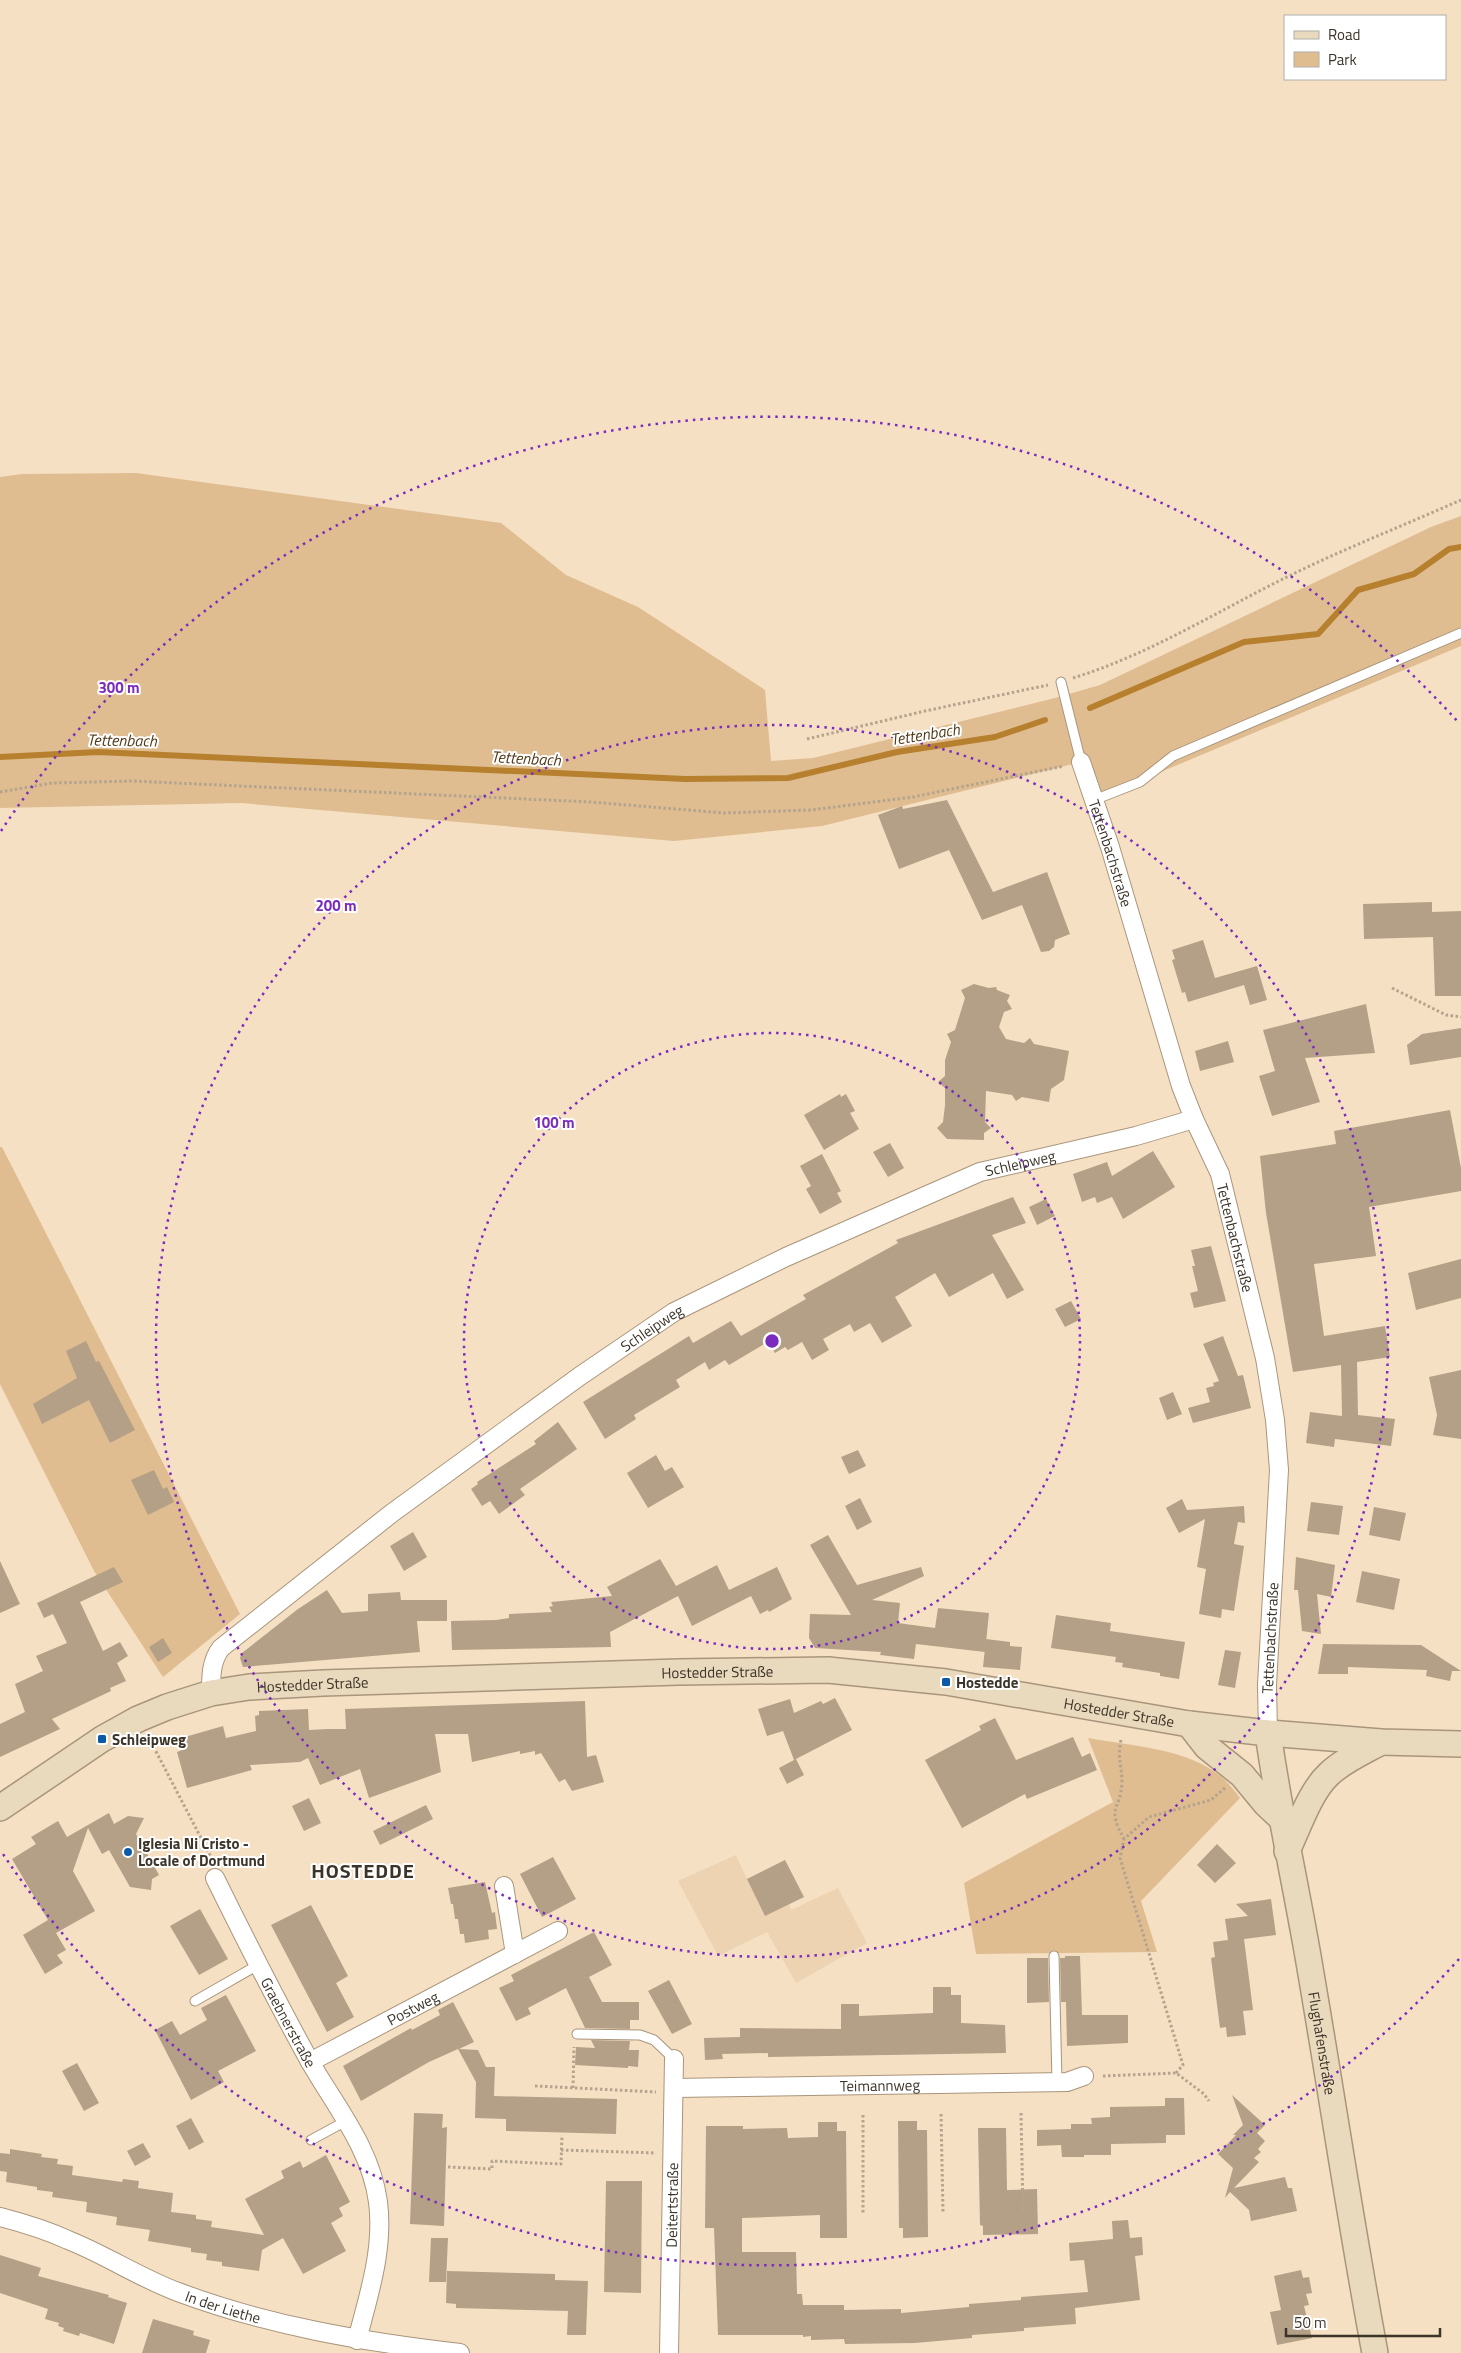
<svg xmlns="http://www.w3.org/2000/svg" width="1461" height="2353" viewBox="0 0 1461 2353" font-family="'Titillium Web',sans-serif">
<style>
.built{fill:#edd3b1}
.green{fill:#dfbd91}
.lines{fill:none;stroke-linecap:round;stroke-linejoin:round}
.stream{stroke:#b6802e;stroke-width:6}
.building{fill:#b4a086}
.lane-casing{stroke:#a9957c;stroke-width:11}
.street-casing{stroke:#a9957c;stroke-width:20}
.secondary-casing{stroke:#a9957c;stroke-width:28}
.path{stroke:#b4a38d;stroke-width:3;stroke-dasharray:2.5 2.5;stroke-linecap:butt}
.lane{stroke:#fff;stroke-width:9}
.street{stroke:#fff;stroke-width:18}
.secondary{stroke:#e9d9bd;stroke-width:25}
.ring{fill:none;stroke:#7b2cbf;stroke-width:2.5;stroke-dasharray:2.5 5}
.poi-dot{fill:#0a5aa9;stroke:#fff;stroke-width:2}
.labels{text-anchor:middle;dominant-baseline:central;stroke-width:4;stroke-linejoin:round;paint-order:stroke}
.street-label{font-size:15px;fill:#3c3429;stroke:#fff}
.poi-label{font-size:15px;font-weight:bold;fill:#3c3429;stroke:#fff;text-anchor:start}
.water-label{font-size:16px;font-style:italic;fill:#523b19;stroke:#fff}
.district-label{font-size:20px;font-weight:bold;letter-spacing:1px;fill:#3c3429;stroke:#fff}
.centre{fill:#7b2cbf;stroke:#fff;stroke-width:2.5}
.ring-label{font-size:15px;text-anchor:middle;font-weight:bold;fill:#7b2cbf;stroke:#fff;stroke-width:4;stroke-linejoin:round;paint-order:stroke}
</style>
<rect width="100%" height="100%" fill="#f5e0c4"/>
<!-- built -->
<polygon class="built" points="736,1855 747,1879 785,1860 804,1897 789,1904 791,1910 838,1888 867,1943 796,1983 767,1932 718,1956 678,1881"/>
<!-- green -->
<g class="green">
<polygon points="136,473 501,523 566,575 638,607 765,690 771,761 813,758 1055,698 1100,685 1431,527 1461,516 1461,646 1094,800 1081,762 822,826 674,841 241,803 0,808 0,477 22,474"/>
<polygon points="0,1147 2,1147 240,1614 163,1677 94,1571 0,1384"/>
<path d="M1088 1738C1131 1746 1188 1748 1223 1778 1229 1784 1235 1791 1240 1798L1141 1901 1157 1952 976 1954 964 1883 1113 1802Z"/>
</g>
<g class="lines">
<!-- stream -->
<g class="stream">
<polyline points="1090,708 1244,642 1318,634 1358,590 1414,574 1449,549 1461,547"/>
<polyline points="0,757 98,752 685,779 788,778 897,752 995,737 1045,720"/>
</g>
</g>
<!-- building -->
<g class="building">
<polygon points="947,800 993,892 1047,872 1070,934 1055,940 1054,947 1049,951 1041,952 1022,905 982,920 949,850 899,869 878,815 902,806 903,809"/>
<polygon points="1432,902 1432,912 1461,911 1461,996 1435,996 1433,937 1364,939 1363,904"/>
<polygon points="1203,940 1215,978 1257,966 1267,1000 1250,1005 1244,985 1188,1002 1185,992 1182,993 1172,960 1175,959 1172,950"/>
<polygon points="974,984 989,988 996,987 997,990 1010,995 1007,1001 1012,1009 1004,1012 999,1027 1006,1039 1024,1043 1030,1038 1034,1044 1069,1051 1064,1080 1051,1089 1049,1102 1022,1097 1016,1101 1012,1095 986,1091 985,1122 991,1128 984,1133 984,1140 947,1139 937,1128 943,1122 945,1105 945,1088 938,1082 945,1076 945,1060 951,1042 947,1034 955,1030 965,998 961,990"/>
<polygon points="1366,1004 1375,1053 1305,1058 1320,1102 1272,1116 1259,1076 1275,1071 1263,1030"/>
<polygon points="1461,1028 1461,1057 1410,1065 1407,1045 1422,1034"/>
<polygon points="1228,1041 1234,1062 1200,1071 1195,1051"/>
<polygon points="840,1094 841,1097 846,1094 855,1111 850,1113 859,1129 824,1150 804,1115"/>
<polygon points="1450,1110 1461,1168 1461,1191 1369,1207 1376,1256 1314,1264 1324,1336 1385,1326 1390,1357 1357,1362 1358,1415 1395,1419 1391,1446 1335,1439 1334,1447 1306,1443 1310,1412 1342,1416 1341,1365 1293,1372 1266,1213 1260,1156 1336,1144 1334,1131"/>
<polygon points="890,1143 904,1168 888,1177 873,1152"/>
<polygon points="1153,1151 1175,1187 1123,1219 1112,1197 1097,1203 1095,1197 1082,1202 1073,1174 1107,1162 1112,1176"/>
<polygon points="822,1154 841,1191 837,1193 842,1202 820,1214 806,1189 811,1186 800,1166"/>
<polygon points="1013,1197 1026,1223 992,1235 1024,1290 1007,1299 993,1273 949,1297 935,1273 895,1297 912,1326 882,1343 870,1323 854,1332 850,1324 823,1339 829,1350 812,1360 802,1342 788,1350 785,1347 775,1353 768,1342 729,1365 725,1360 709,1370 705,1362 676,1380 680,1387 634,1415 636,1419 605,1439 583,1402 689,1336 693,1343 731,1321 741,1336 806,1299 803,1295 898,1243 896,1240"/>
<polygon points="1046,1199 1055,1216 1037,1225 1029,1207"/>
<polygon points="1211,1246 1226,1301 1194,1308 1190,1293 1198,1291 1192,1266 1195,1266 1191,1250"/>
<polygon points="1461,1259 1461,1298 1416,1310 1408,1273"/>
<polygon points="1071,1301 1081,1319 1065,1327 1055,1309"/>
<polygon points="1223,1336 1238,1376 1243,1375 1251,1408 1193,1423 1188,1408 1210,1402 1206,1388 1214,1386 1213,1383 1219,1381 1203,1344"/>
<polygon points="86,1341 96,1362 99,1361 135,1430 110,1443 89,1400 42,1424 33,1404 77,1378 66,1351"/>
<polygon points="1461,1370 1461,1439 1433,1435 1437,1415 1429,1377"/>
<polygon points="1173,1392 1182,1414 1167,1420 1159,1398"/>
<polygon points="558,1422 577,1449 520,1489 525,1495 499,1514 490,1501 482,1506 471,1489 478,1484 477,1482 536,1444 534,1441"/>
<polygon points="858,1450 866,1466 849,1474 841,1457"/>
<polygon points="656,1455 665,1471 672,1467 684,1487 648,1508 627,1473"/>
<polygon points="154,1470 163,1489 167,1487 174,1502 148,1515 131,1480"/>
<polygon points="860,1498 872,1522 857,1530 845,1506"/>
<polygon points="1182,1499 1187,1510 1244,1506 1245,1523 1238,1522 1234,1544 1244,1546 1234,1611 1222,1609 1221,1618 1199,1614 1206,1569 1197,1567 1205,1519 1179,1533 1166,1508"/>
<polygon points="1311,1502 1343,1506 1339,1535 1307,1531"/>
<polygon points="1374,1507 1406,1513 1400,1541 1369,1535"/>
<polygon points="413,1532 427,1557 404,1571 390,1546"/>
<polygon points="828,1535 857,1585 921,1567 924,1576 872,1600 900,1603 898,1623 935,1628 938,1608 989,1613 985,1652 916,1644 914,1659 880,1655 881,1652 815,1648 809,1638 810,1614 851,1615 810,1545"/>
<polygon points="1296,1557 1335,1565 1331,1597 1317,1594 1321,1634 1302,1631 1298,1590 1294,1590"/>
<polygon points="660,1559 676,1586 717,1565 729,1590 777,1567 792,1599 769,1612 768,1610 760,1614 751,1596 692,1626 678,1596 610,1632 611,1647 452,1650 451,1621 496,1620 509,1618 509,1614 552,1612 549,1607 553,1606 551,1602 612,1596 607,1587"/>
<polygon points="0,1561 20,1604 0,1613"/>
<polygon points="114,1567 123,1582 80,1602 103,1651 120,1642 128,1656 117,1663 126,1681 110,1688 111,1691 52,1719 60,1729 0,1757 0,1724 25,1712 15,1684 43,1671 36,1656 67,1643 53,1614 44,1618 37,1603"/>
<polygon points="1362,1571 1400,1579 1394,1610 1356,1602"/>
<polygon points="327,1590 342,1613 368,1611 368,1594 400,1592 401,1600 447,1600 447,1621 417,1621 420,1652 243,1667 240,1658 242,1653 298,1609"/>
<polygon points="1056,1615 1111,1623 1110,1631 1185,1642 1179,1679 1160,1676 1160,1673 1122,1667 1123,1663 1115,1662 1116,1657 1051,1648"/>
<polygon points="163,1638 172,1653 158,1662 149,1647"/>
<polygon points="986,1639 1010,1642 1010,1646 1022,1647 1020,1670 983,1667"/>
<polygon points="1323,1644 1421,1645 1461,1671 1452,1671 1450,1681 1426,1676 1427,1670 1348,1667 1348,1674 1318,1674"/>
<polygon points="1225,1650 1241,1652 1235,1688 1218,1685"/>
<polygon points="835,1698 852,1730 796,1759 804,1775 787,1784 779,1768 794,1760 783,1731 767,1736 758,1709 790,1699 794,1713 821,1701 823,1704"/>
<polygon points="585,1701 587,1757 596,1755 604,1782 572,1791 565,1779 559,1782 541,1753 535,1755 535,1751 520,1754 520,1751 472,1762 468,1734 435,1734 441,1772 369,1798 360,1769 320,1785 308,1758 300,1762 250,1765 252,1770 187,1788 177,1752 182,1750 178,1739 223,1726 226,1738 256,1731 255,1716 259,1715 259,1711 308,1709 309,1730 328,1729 346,1729 345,1709"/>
<polygon points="995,1718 1016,1760 1073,1737 1082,1757 1090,1753 1097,1770 1027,1799 1025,1794 962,1828 925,1760 981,1730 979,1726"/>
<polygon points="309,1798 321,1823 304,1831 292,1806"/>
<polygon points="426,1805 433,1819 380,1845 373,1831"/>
<polygon points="109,1813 114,1824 128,1816 144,1818 136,1834 159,1875 152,1879 151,1890 130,1887 109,1850 102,1854 88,1828 73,1871 95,1911 56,1933 66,1950 57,1955 63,1963 45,1974 23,1935 48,1920 12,1859 36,1844 31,1837 58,1821 67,1837"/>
<polygon points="1217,1844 1236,1863 1215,1883 1197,1865"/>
<polygon points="553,1857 576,1899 542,1917 520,1874"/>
<polygon points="785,1860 804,1897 765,1916 747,1879"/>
<polygon points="485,1882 492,1913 495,1912 497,1929 488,1930 489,1939 465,1943 464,1934 460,1934 458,1919 455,1919 453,1904 451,1904 448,1888"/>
<polygon points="1271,1899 1276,1935 1244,1939 1253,2010 1243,2011 1246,2035 1227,2037 1226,2027 1220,2028 1211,1958 1215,1957 1213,1942 1228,1940 1225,1919 1248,1916 1236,1904"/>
<polygon points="311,1905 348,1976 336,1983 354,2017 327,2032 271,1925"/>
<polygon points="200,1909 228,1959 199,1975 170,1926"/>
<polygon points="594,1932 612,1965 589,1977 602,2002 639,2002 639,2020 630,2020 630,2029 585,2028 566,1988 528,2008 531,2014 516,2021 499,1988 514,1981 511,1975"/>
<polygon points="1065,1956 1080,1956 1082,2015 1128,2015 1128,2043 1067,2046 1066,2002 1061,2002 1060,1958 1065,1958"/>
<polygon points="1027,1958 1048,1958 1049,2002 1027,2003"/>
<polygon points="669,1980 692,2024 672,2034 648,1991"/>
<polygon points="933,1987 951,1987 951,1995 961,1995 961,2023 1005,2025 1006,2053 768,2057 768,2053 722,2054 723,2059 705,2060 704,2038 740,2037 740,2028 841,2029 841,2004 859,2004 859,2016 933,2013"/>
<polygon points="226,1995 256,2051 218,2071 224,2082 191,2100 155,2030 172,2021 180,2035 207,2020 201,2008"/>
<polygon points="453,2002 474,2042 459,2049 478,2050 486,2067 495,2067 494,2096 617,2099 616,2134 506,2131 506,2119 475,2118 476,2082 458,2049 429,2062 361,2101 343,2066 411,2028 412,2030 440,2015 438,2010"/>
<polygon points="591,2040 630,2041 629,2050 639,2050 638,2067 628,2066 628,2068 575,2065 576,2047 595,2048"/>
<polygon points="77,2063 99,2103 84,2111 62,2071"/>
<polygon points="1232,2095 1265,2125 1257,2133 1265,2141 1258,2149 1261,2152 1254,2158 1259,2162 1234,2188 1285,2177 1288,2188 1292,2188 1297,2211 1251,2221 1249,2210 1230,2192 1225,2198 1233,2168 1218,2154 1236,2135 1233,2135 1243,2125"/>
<polygon points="1165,2098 1184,2098 1185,2135 1166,2135 1166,2143 1111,2144 1111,2155 1084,2155 1084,2157 1062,2157 1061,2145 1037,2146 1037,2130 1071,2129 1071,2124 1092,2124 1091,2118 1110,2117 1110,2107 1165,2106"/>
<polygon points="414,2113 443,2114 442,2128 447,2127 444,2226 410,2224"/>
<polygon points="191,2118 204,2142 189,2150 176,2126"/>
<polygon points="898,2121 917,2121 917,2130 927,2130 928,2237 903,2238 903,2228 899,2228"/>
<polygon points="818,2122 837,2122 837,2131 846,2131 847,2238 820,2238 820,2215 742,2218 742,2252 796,2252 797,2294 802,2294 803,2305 844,2305 844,2310 901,2309 901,2313 969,2307 969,2304 1021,2300 1021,2297 1088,2292 1084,2260 1070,2261 1069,2243 1113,2239 1112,2221 1128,2220 1130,2238 1142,2237 1143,2255 1135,2256 1140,2300 1075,2308 1076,2324 1024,2328 1024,2331 972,2335 972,2338 915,2343 845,2344 844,2339 811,2340 811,2336 803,2337 803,2335 718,2335 714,2228 705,2228 706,2126 743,2126 743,2129 787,2128 788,2138 818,2137"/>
<polygon points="978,2128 1006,2128 1007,2190 1037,2189 1038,2234 983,2235 983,2226 980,2225"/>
<polygon points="143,2143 151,2157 135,2166 127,2151"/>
<polygon points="10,2149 42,2154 41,2157 58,2159 57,2164 73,2166 72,2175 122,2182 123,2179 139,2181 138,2188 173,2193 171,2212 196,2215 196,2219 212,2221 211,2227 264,2235 245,2199 284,2178 281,2171 300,2161 303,2168 326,2155 350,2202 339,2208 343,2216 331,2223 346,2251 303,2274 283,2238 262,2250 259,2271 222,2266 222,2262 206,2260 207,2254 191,2252 191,2248 148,2241 150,2230 116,2225 117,2217 86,2212 87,2202 52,2197 53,2192 37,2190 37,2187 6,2182 7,2172 0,2171 0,2153 10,2154"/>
<polygon points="606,2181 642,2181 641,2293 604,2292"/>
<polygon points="431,2238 448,2238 446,2282 429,2282"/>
<polygon points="0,2255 41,2268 38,2276 109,2295 108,2297 127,2303 114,2344 80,2333 79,2336 63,2331 64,2328 58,2326 59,2323 45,2319 48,2309 0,2293"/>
<polygon points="1301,2270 1303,2278 1309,2277 1312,2293 1306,2294 1309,2305 1304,2306 1312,2338 1277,2345 1270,2312 1281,2310 1274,2276"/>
<polygon points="447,2271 555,2274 555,2280 588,2281 586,2335 567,2335 568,2311 456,2308 456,2304 446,2303"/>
<polygon points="153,2319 194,2331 193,2335 210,2340 206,2353 142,2353"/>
</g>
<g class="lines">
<!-- lane casing -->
<g class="lane-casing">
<g id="lane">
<polyline points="1061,682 1081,762"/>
<polyline points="1094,800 1140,782 1173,756 1461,633"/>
<polyline points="1054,1956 1057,2082"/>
<polyline points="195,2001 258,1965"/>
<polyline points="577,2034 640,2035 654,2040 674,2059"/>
<polyline points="311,2140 346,2121"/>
</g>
</g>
<!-- street casing -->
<g class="street-casing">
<g id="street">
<path id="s1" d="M1081 762 1110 847 1181 1086 1194 1119 1220 1174 1265 1358 1275 1420 1279 1470 1267 1685 1268 1733"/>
<path id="s2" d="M211 1693C211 1676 211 1661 221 1648L392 1513 580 1376 674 1312 786 1257 980 1172 1136 1136 1194 1119"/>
<path id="s3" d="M215 1878C245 1939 276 2000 309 2060 335 2106 371 2148 378 2202 384 2249 369 2294 357 2340"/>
<polyline points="504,1886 515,1954"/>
<path id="s4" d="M310 2062 558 1931"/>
<path id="s5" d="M674 2088 1067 2082 1084 2076"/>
<path id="s6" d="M0 2217C23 2223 46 2230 68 2240 106 2255 140 2278 178 2292 269 2326 364 2342 460 2353"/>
<path id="s7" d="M669 2353 674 2059"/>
</g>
</g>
<!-- secondary casing -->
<g class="secondary-casing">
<g id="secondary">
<polyline points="1189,1724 1207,1747 1242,1775 1266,1804 1281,1818"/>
<path id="s8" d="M1268 1733C1279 1812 1297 1890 1310 1968 1332 2096 1351 2225 1375 2353"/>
<path id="s9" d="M0 1808 102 1739 138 1719 167 1707 211 1693 249 1687 323 1683 679 1672 828 1670 946 1682 1189 1724 1268 1733 1381 1742 1461 1744"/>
<path d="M1287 1851C1298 1828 1310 1792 1328 1775 1342 1761 1363 1752 1381 1742"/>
</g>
</g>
<!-- path -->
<g class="path">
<path d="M1073 678C1151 654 1221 609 1293 574 1348 547 1405 525 1461 500"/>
<polyline points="807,739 925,711 1048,685"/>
<polyline points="0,792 52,783 132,781 591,802 724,813 811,810 913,797 1064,766"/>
<polyline points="1392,988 1446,1015 1461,1017"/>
<polyline points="149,1738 213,1861"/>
<path d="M1121 1740C1117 1759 1122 1766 1122 1783 1120 1812 1106 1806 1124 1839"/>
<polyline points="1176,2073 1183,2065 1120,1858 1124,1839 1149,1817 1211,1800 1225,1788"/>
<polyline points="1103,2076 1176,2073 1204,2094 1209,2101"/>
<polyline points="535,2086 656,2092"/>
<polyline points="573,2088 574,2047"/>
<polyline points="1021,2113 1023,2211"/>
<polyline points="941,2114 943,2212"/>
<polyline points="863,2115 863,2215"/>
<polyline points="561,2150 656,2153"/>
<polyline points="448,2167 492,2169 492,2161 561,2164 562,2135"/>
</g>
<!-- lane -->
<use href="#lane" class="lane"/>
<!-- street -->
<use href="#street" class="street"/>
<!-- secondary -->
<use href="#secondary" class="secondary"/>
</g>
<!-- distance rings -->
<g class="ring">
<circle cx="772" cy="1341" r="308"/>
<circle cx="772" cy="1341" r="616"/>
<path d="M1459 1959A924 924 0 0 1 1 1851M1 831A924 924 0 0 1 1459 723"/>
</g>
<!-- markers -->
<g class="poi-dot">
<rect x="941" y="1677" width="10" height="10" rx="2.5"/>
<rect x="97" y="1734" width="10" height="10" rx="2.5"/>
<circle cx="128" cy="1852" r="5"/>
</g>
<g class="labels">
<!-- street labels -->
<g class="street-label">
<text stroke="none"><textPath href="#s1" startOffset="96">Tettenbachstraße</textPath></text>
<text stroke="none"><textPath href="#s2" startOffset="989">Schleipweg</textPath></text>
<text stroke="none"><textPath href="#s1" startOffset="501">Tettenbachstraße</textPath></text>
<text stroke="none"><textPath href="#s2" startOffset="584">Schleipweg</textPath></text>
<text transform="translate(1270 1638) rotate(-87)">Tettenbachstraße</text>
<text stroke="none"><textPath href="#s9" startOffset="749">Hostedder Straße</textPath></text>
<text stroke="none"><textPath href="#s9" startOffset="344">Hostedder Straße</textPath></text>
<text stroke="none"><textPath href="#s9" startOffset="1154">Hostedder Straße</textPath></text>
<text stroke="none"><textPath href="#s4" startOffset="116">Postweg</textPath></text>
<text stroke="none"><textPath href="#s3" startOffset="162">Graebnerstraße</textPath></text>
<text stroke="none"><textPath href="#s8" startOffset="315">Flughafenstraße</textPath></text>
<text stroke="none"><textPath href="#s5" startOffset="206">Teimannweg</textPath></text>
<text stroke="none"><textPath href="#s7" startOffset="148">Deitertstraße</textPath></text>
<text stroke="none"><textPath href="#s6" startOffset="241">In der Liethe</textPath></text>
</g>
<!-- poi labels -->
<g class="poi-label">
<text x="956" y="1682">Hostedde</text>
<text x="112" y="1739">Schleipweg</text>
<text x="138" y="1843">Iglesia Ni Cristo -<tspan x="138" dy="17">Locale of Dortmund</tspan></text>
</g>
<!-- water labels -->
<g class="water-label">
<text transform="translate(925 734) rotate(-9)">Tettenbach</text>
<text transform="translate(122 740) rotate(1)">Tettenbach</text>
<text transform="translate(526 758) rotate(3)">Tettenbach</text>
</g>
<!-- district labels -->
<g class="district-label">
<text x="363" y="1870">HOSTEDDE</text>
</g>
</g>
<circle cx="772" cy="1341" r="8" class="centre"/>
<g class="ring-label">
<text x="119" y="693">300 m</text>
<text x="336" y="911">200 m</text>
<text x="554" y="1128">100 m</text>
</g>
<!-- legend -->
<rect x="1284" y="15" width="162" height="65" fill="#ffffff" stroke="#b1aea9"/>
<rect x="1294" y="31" width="25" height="8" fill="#e9d9bd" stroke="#b1aea9"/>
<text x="1328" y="40" font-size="15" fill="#3c3429">Road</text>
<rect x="1294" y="52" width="25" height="15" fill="#dfbd91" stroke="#b1aea9"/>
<text x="1328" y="65" font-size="15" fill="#3c3429">Park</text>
<!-- scale -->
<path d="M1286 2328v8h154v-8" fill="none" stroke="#3c3429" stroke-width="2.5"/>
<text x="1294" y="2328" font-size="15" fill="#3c3429" stroke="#ffffff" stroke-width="4" paint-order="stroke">50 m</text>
</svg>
